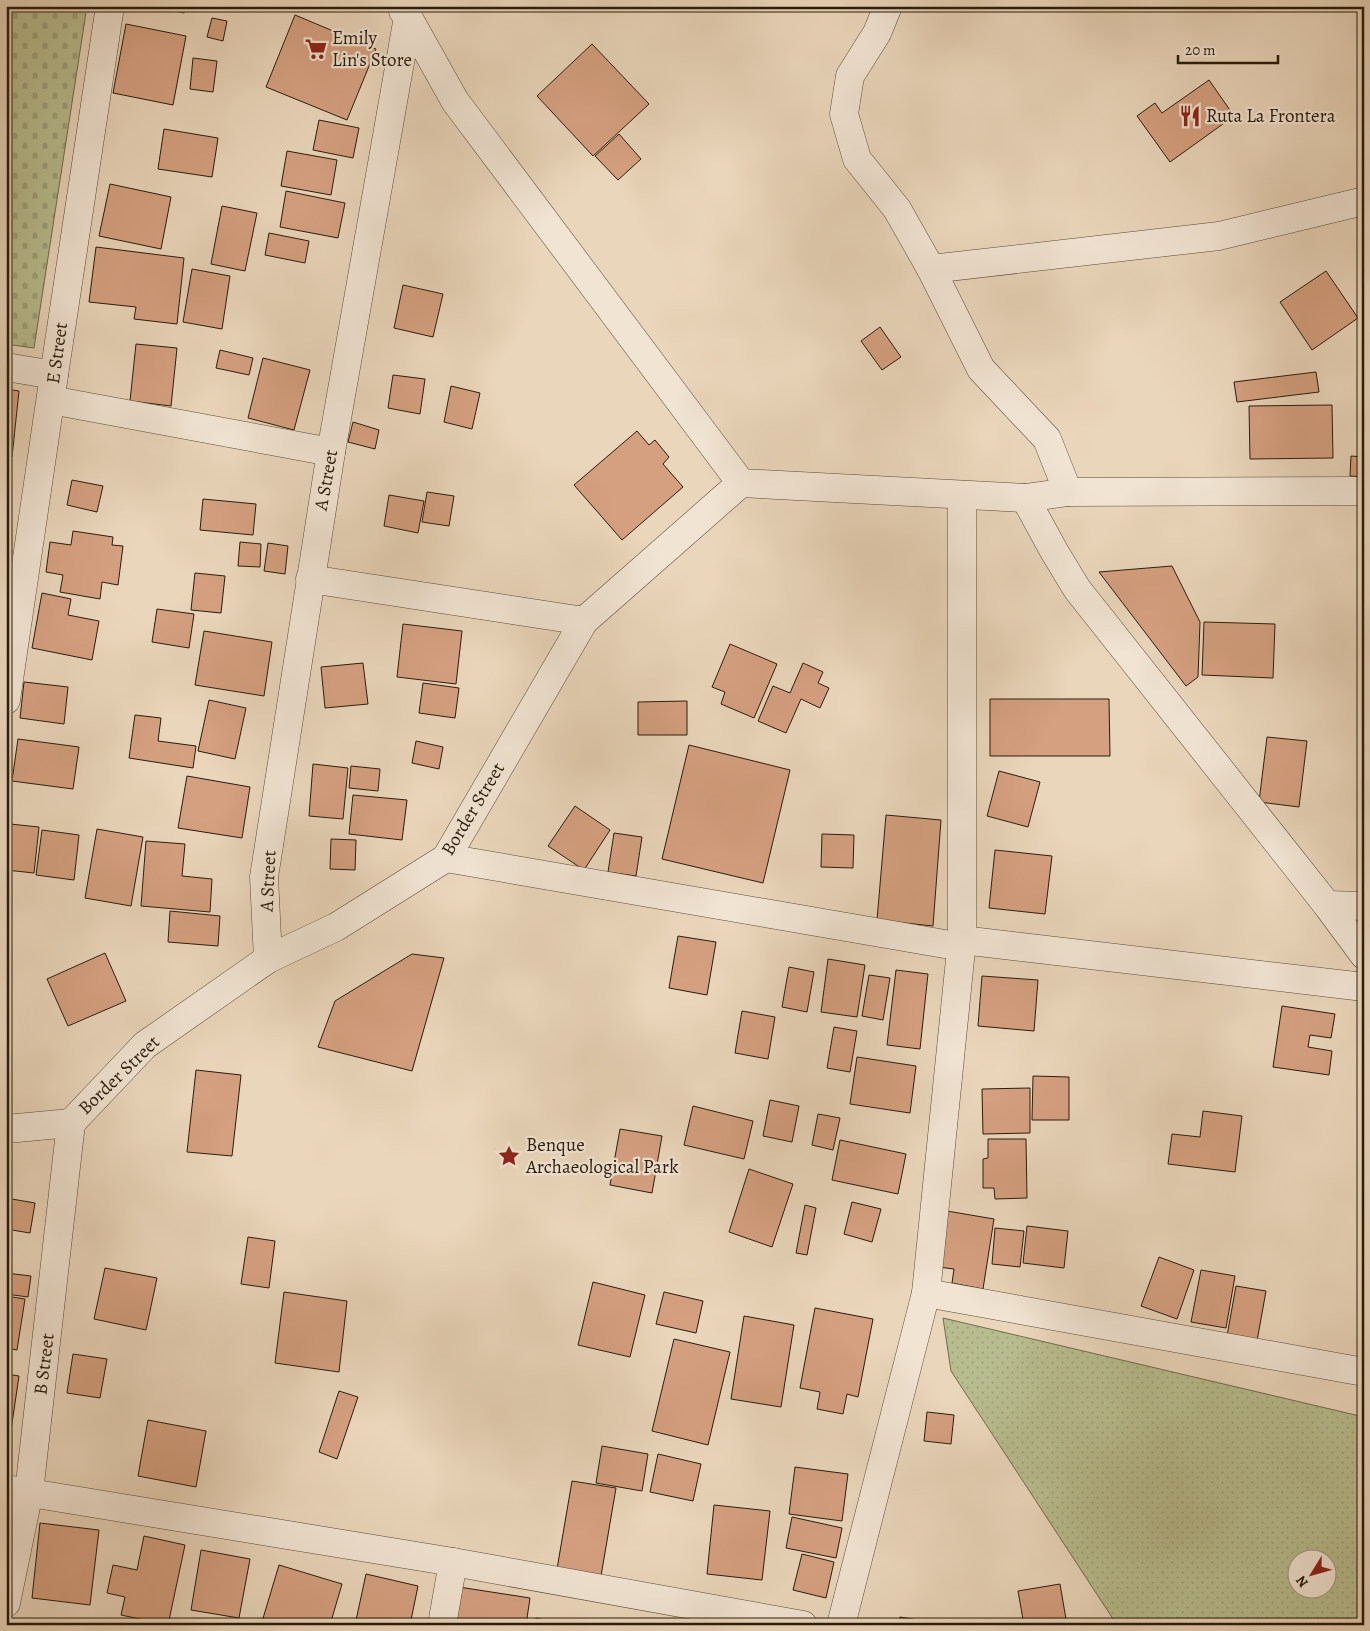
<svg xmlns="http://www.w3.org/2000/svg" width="1370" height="1631" viewBox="0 0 1370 1631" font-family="Alegreya,serif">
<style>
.grass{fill:url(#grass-dots);stroke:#706c4e;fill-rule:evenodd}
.cemetery{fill:url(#cemetery-stones);stroke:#706c4e}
.building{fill:#d5a080;stroke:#291c0d}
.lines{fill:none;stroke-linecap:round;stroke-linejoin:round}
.street-casing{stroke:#594a38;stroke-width:29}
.street{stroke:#f1e4d3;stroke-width:28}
.labels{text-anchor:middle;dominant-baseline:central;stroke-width:4.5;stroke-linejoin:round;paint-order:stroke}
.poi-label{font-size:19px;fill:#291c0d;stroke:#f1e4d3;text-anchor:start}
.street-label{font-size:19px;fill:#291c0d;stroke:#f1e4d3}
</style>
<defs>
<pattern id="grass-dots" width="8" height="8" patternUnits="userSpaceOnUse" patternTransform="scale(1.25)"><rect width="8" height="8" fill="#b8bd8f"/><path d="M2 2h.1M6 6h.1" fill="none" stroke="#9ea27a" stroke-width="1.8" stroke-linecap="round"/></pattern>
<pattern id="cemetery-stones" width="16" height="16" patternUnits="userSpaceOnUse" patternTransform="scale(1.25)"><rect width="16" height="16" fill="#b8bd8f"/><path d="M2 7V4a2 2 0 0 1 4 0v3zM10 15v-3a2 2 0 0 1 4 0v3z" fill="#9ea27a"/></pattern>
</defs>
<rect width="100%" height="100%" fill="#ead6bb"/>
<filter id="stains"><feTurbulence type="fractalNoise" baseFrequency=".004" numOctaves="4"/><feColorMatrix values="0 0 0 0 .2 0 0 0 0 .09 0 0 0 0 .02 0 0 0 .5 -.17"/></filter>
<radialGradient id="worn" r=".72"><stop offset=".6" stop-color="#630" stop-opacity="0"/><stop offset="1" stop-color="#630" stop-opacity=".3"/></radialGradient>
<!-- grass -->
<path class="grass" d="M943 1318 1364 1417V1625H1117L951 1371ZM1298 1558H1328V1588H1298Z"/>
<!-- cemetery -->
<polygon class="cemetery" points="6,6 87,6 34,348 6,344"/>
<!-- building -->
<g class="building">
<polygon points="152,6 185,6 184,13"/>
<polygon points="295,15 376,49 347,120 266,87"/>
<polygon points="212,18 227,21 223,41 207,37"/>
<polygon points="126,24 186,36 173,105 113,93"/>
<polygon points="592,44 649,104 593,156 537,96"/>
<polygon points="193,58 217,61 213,92 190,89"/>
<polygon points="1209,80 1234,116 1170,162 1137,116 1155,103 1162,113"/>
<polygon points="319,120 359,128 353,158 313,150"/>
<polygon points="164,129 218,138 212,177 158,169"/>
<polygon points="619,134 641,159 618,180 595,156"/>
<polygon points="287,151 337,160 331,195 281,186"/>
<polygon points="110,184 171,197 161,249 99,236"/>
<polygon points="286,191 345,203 338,238 280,227"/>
<polygon points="222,206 257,213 245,271 211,264"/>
<polygon points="269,233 309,241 305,263 265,255"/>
<polygon points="96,247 184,258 177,324 134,319 136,307 89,302"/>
<polygon points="192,269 230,276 222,329 183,322"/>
<polygon points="1326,271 1358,318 1312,350 1280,302"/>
<polygon points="403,285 443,294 433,337 394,328"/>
<polygon points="880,327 901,357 882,370 861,341"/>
<polygon points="136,344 177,348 171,406 130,401"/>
<polygon points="220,350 253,358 249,375 216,368"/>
<polygon points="263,358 310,370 294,430 248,418"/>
<polygon points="1316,372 1319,392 1237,402 1234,382"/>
<polygon points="393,375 425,379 420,414 388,408"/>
<polygon points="451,386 480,393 472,429 444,422"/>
<polygon points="6,389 19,391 12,457 6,456"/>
<polygon points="1332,405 1333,458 1250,459 1249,406"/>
<polygon points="353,422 379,430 375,449 348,442"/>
<polygon points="637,431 649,445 655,440 669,457 663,464 683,487 622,540 574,485"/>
<polygon points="1351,456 1364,457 1364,477 1350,476"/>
<polygon points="72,480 103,486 97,512 67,505"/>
<polygon points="427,492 454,496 449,526 422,522"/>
<polygon points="389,495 424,501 418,533 384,526"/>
<polygon points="203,499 256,504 253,535 200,530"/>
<polygon points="73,531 113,537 112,545 123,546 118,585 102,582 100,599 60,592 63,575 46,572 50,542 71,545"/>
<polygon points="240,542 261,544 260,567 238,566"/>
<polygon points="268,543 288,546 285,574 264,571"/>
<polygon points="1172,566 1200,622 1198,677 1186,686 1099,572"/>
<polygon points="195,573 225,576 221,613 191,610"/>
<polygon points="42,593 71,599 68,615 99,621 92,660 32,648"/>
<polygon points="157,609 194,614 189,648 152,642"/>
<polygon points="1204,622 1275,624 1273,678 1202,675"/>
<polygon points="403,624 462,631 456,684 397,677"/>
<polygon points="204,631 272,642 264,696 195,685"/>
<polygon points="730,644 777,664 754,718 721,704 725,692 712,687"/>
<polygon points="363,663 368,704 325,708 321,667"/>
<polygon points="803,663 823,672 818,683 829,688 820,708 801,699 786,733 758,721 773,686 790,693"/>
<polygon points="24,682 68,687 64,724 20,718"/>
<polygon points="423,683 459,688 455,718 419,713"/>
<polygon points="990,699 1109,699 1110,756 990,756"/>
<polygon points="209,700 246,708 235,759 198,751"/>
<polygon points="687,701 687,735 638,735 638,702"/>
<polygon points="135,715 161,718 158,741 196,746 193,768 129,758"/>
<polygon points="1267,737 1307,741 1299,807 1259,802"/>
<polygon points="18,739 79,747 73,789 12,781"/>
<polygon points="416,741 443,747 439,769 412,763"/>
<polygon points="689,745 790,770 763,883 662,859"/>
<polygon points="313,764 348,768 343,819 309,816"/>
<polygon points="351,766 380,769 378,791 349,788"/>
<polygon points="999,771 1040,782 1028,827 987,816"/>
<polygon points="187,776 250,787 242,838 178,828"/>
<polygon points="353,795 407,800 402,840 349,834"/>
<polygon points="575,806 610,830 584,870 548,846"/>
<polygon points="886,815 941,820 933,926 877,920"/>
<polygon points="10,824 39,827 34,873 6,870"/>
<polygon points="97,829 143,837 131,906 85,898"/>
<polygon points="42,830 79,835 74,880 36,875"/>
<polygon points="614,833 642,837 636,876 608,872"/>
<polygon points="822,834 854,835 853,868 821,867"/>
<polygon points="331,839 356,840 355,870 330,869"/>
<polygon points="146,841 185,844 182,876 212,879 210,912 141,906"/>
<polygon points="995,850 1052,856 1045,914 989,908"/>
<polygon points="6,894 10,894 6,933"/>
<polygon points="170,911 220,916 218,946 168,942"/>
<polygon points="678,936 716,942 707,995 669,988"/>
<polygon points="105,953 126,1001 68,1026 47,979"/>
<polygon points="412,954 444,958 412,1071 318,1047 335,1001"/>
<polygon points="828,959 865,965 857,1017 821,1012"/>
<polygon points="789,967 814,972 807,1012 782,1007"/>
<polygon points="896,970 928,974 920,1049 887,1045"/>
<polygon points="869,975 890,978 883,1020 862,1016"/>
<polygon points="982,976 1038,980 1034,1031 978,1026"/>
<polygon points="1282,1006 1335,1014 1331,1038 1310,1035 1308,1047 1332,1051 1329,1075 1273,1067"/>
<polygon points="742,1011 775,1017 768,1059 735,1053"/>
<polygon points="834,1027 857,1031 850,1072 827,1068"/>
<polygon points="857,1057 916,1066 910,1113 850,1104"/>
<polygon points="196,1070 241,1075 232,1156 187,1152"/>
<polygon points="1033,1076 1069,1077 1069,1120 1032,1120"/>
<polygon points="1030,1088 1030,1133 983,1134 982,1089"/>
<polygon points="770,1100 799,1106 792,1142 763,1136"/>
<polygon points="693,1106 753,1121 744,1159 684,1145"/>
<polygon points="1203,1111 1242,1116 1235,1172 1168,1164 1172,1134 1200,1137"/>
<polygon points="818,1114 840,1118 833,1150 812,1145"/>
<polygon points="620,1129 662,1136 652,1193 610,1185"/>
<polygon points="988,1139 1026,1139 1027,1198 995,1199 994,1188 983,1188 983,1159 988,1158"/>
<polygon points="840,1140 906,1154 898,1194 832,1180"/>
<polygon points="1364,1147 1364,1176 1361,1176"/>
<polygon points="749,1169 793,1184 772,1247 729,1232"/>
<polygon points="6,1198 35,1203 30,1233 6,1229"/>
<polygon points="852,1202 881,1209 872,1242 844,1234"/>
<polygon points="805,1205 816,1208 807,1255 796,1253"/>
<polygon points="947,1211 994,1219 983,1289 952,1283 954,1269 938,1267"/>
<polygon points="1027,1226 1068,1231 1064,1268 1023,1263"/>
<polygon points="995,1228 1024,1231 1020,1267 992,1264"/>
<polygon points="248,1237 275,1241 269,1288 241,1284"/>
<polygon points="1159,1257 1194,1270 1177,1319 1141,1306"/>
<polygon points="105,1268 157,1278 146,1330 94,1319"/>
<polygon points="1201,1270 1235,1276 1226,1328 1191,1322"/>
<polygon points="6,1273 31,1276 28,1297 6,1294"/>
<polygon points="593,1282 645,1295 630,1357 578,1345"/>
<polygon points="1236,1286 1266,1291 1257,1341 1227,1336"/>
<polygon points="284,1292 347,1301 339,1372 275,1363"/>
<polygon points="664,1292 703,1301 696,1333 656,1324"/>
<polygon points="6,1296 25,1299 17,1350 6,1348"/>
<polygon points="815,1308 873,1319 858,1397 847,1394 843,1414 817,1409 820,1392 800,1388"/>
<polygon points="744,1316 794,1325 781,1407 731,1399"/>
<polygon points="674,1339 730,1352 708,1445 652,1431"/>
<polygon points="73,1354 107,1359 100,1398 67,1393"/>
<polygon points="6,1374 19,1376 10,1437 6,1437"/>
<polygon points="339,1391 358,1397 337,1459 319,1452"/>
<polygon points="927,1412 954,1415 951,1444 924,1441"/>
<polygon points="148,1420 206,1431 196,1487 138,1476"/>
<polygon points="602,1446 648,1454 642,1491 596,1483"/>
<polygon points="658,1454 701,1464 693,1501 650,1492"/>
<polygon points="795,1467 848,1474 842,1521 789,1514"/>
<polygon points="572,1481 616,1488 601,1576 557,1569"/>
<polygon points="714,1505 770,1511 762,1580 707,1574"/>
<polygon points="792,1517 842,1528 836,1558 786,1548"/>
<polygon points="40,1523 99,1530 90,1605 32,1598"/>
<polygon points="144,1536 185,1545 168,1625 121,1615 125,1597 107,1593 113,1565 137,1570"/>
<polygon points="201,1550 250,1559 239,1618 191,1610"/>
<polygon points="802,1554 834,1562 826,1598 793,1590"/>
<polygon points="279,1565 342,1584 330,1625 261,1625"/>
<polygon points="366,1574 418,1586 410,1625 355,1625"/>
<polygon points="1060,1584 1067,1625 1024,1625 1018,1591"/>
<polygon points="459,1587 530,1598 526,1625 454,1625"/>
<polygon points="900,1617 936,1623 935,1625 899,1625"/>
<polygon points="536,1618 567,1625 535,1625"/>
</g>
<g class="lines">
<!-- street casing -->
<g class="street-casing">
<g id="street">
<polyline points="888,6 877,33 850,76 844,114 857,159 897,209 931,269 981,369 1047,439 1068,492"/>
<polyline points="408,17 455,101 741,483 1025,498 1068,492 1364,491"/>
<polyline points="931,269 1219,236 1364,201"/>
<polyline points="6,367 54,375"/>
<polyline points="51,400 331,452"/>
<polyline points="1025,498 1054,551 1077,589 1327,905 1364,955"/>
<polyline points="310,579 584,621"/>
<polyline points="6,700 54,375 110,6"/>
<polyline points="446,858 962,947"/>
<polyline points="1327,905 1364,906"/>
<polyline points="962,940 1364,987"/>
<polyline points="268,959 264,877 331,452 408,17 403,11"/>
<polyline points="71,1123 145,1045 268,959 336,927 446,858 584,621 741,483"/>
<polyline points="6,1129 71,1123"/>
<polyline points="926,1293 1364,1372"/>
<polyline points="6,1489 453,1562 803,1625"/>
<polyline points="6,1603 29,1492 71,1123"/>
<polyline points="442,1625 453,1562"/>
<polyline points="841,1625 926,1293 962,940 962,495"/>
</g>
</g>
<!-- street -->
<use href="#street" class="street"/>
</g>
<!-- icons -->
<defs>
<g id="supermarket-bare" transform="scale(1.725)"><path d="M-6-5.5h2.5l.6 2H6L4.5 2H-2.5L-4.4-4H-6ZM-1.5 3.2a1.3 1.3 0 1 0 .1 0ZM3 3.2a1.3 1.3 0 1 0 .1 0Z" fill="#8f2418" stroke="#f1e4d3" stroke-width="2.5" paint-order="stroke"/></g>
<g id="restaurant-bare" transform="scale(1.725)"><path d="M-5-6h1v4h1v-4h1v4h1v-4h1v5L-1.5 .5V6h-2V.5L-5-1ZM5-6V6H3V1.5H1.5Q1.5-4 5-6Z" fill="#8f2418" stroke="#f1e4d3" stroke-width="2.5" paint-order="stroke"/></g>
<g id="sight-bare" transform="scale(1.725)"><path d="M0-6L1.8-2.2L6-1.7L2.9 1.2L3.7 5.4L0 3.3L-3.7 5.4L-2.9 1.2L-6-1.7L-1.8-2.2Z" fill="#8f2418" stroke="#f1e4d3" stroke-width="2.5" paint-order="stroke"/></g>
</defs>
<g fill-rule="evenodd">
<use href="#supermarket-bare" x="316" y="49"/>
<use href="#restaurant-bare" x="1190" y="116"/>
<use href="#sight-bare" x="509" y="1156"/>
</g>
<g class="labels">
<!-- poi labels -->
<g class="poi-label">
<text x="332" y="38">Emily<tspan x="332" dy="22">Lin's Store</tspan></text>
<text x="1206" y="116">Ruta La Frontera</text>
<text x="526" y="1145">Benque<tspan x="526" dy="22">Archaeological Park</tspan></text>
</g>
<!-- street labels -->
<g class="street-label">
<text transform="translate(57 353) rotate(-82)">E Street</text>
<text transform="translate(326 480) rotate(-80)">A Street</text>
<text transform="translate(473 809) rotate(-59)">Border Street</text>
<text transform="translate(268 881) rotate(-87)">A Street</text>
<text transform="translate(119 1075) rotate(-44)">Border Street</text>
<text transform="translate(44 1364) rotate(-83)">B Street</text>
</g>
</g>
<!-- margin -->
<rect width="1370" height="1631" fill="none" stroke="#ead6bb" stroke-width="25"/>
<rect x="8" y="8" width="1355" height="1616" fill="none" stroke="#291c0d" stroke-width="2.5"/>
<rect x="12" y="12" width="1345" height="1606" fill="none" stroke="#291c0d"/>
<!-- north arrow -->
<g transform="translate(1312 1574) rotate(233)"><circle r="24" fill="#f1e4d3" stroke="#a19484"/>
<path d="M0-4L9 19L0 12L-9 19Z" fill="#8f2418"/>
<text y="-8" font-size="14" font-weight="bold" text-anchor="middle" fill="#291c0d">N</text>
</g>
<!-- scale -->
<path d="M1178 55v8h100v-8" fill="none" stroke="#291c0d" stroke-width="2.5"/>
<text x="1185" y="55" font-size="15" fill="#291c0d" stroke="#f1e4d3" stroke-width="4" paint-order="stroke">20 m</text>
<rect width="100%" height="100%" filter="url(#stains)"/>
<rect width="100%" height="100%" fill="url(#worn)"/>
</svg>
